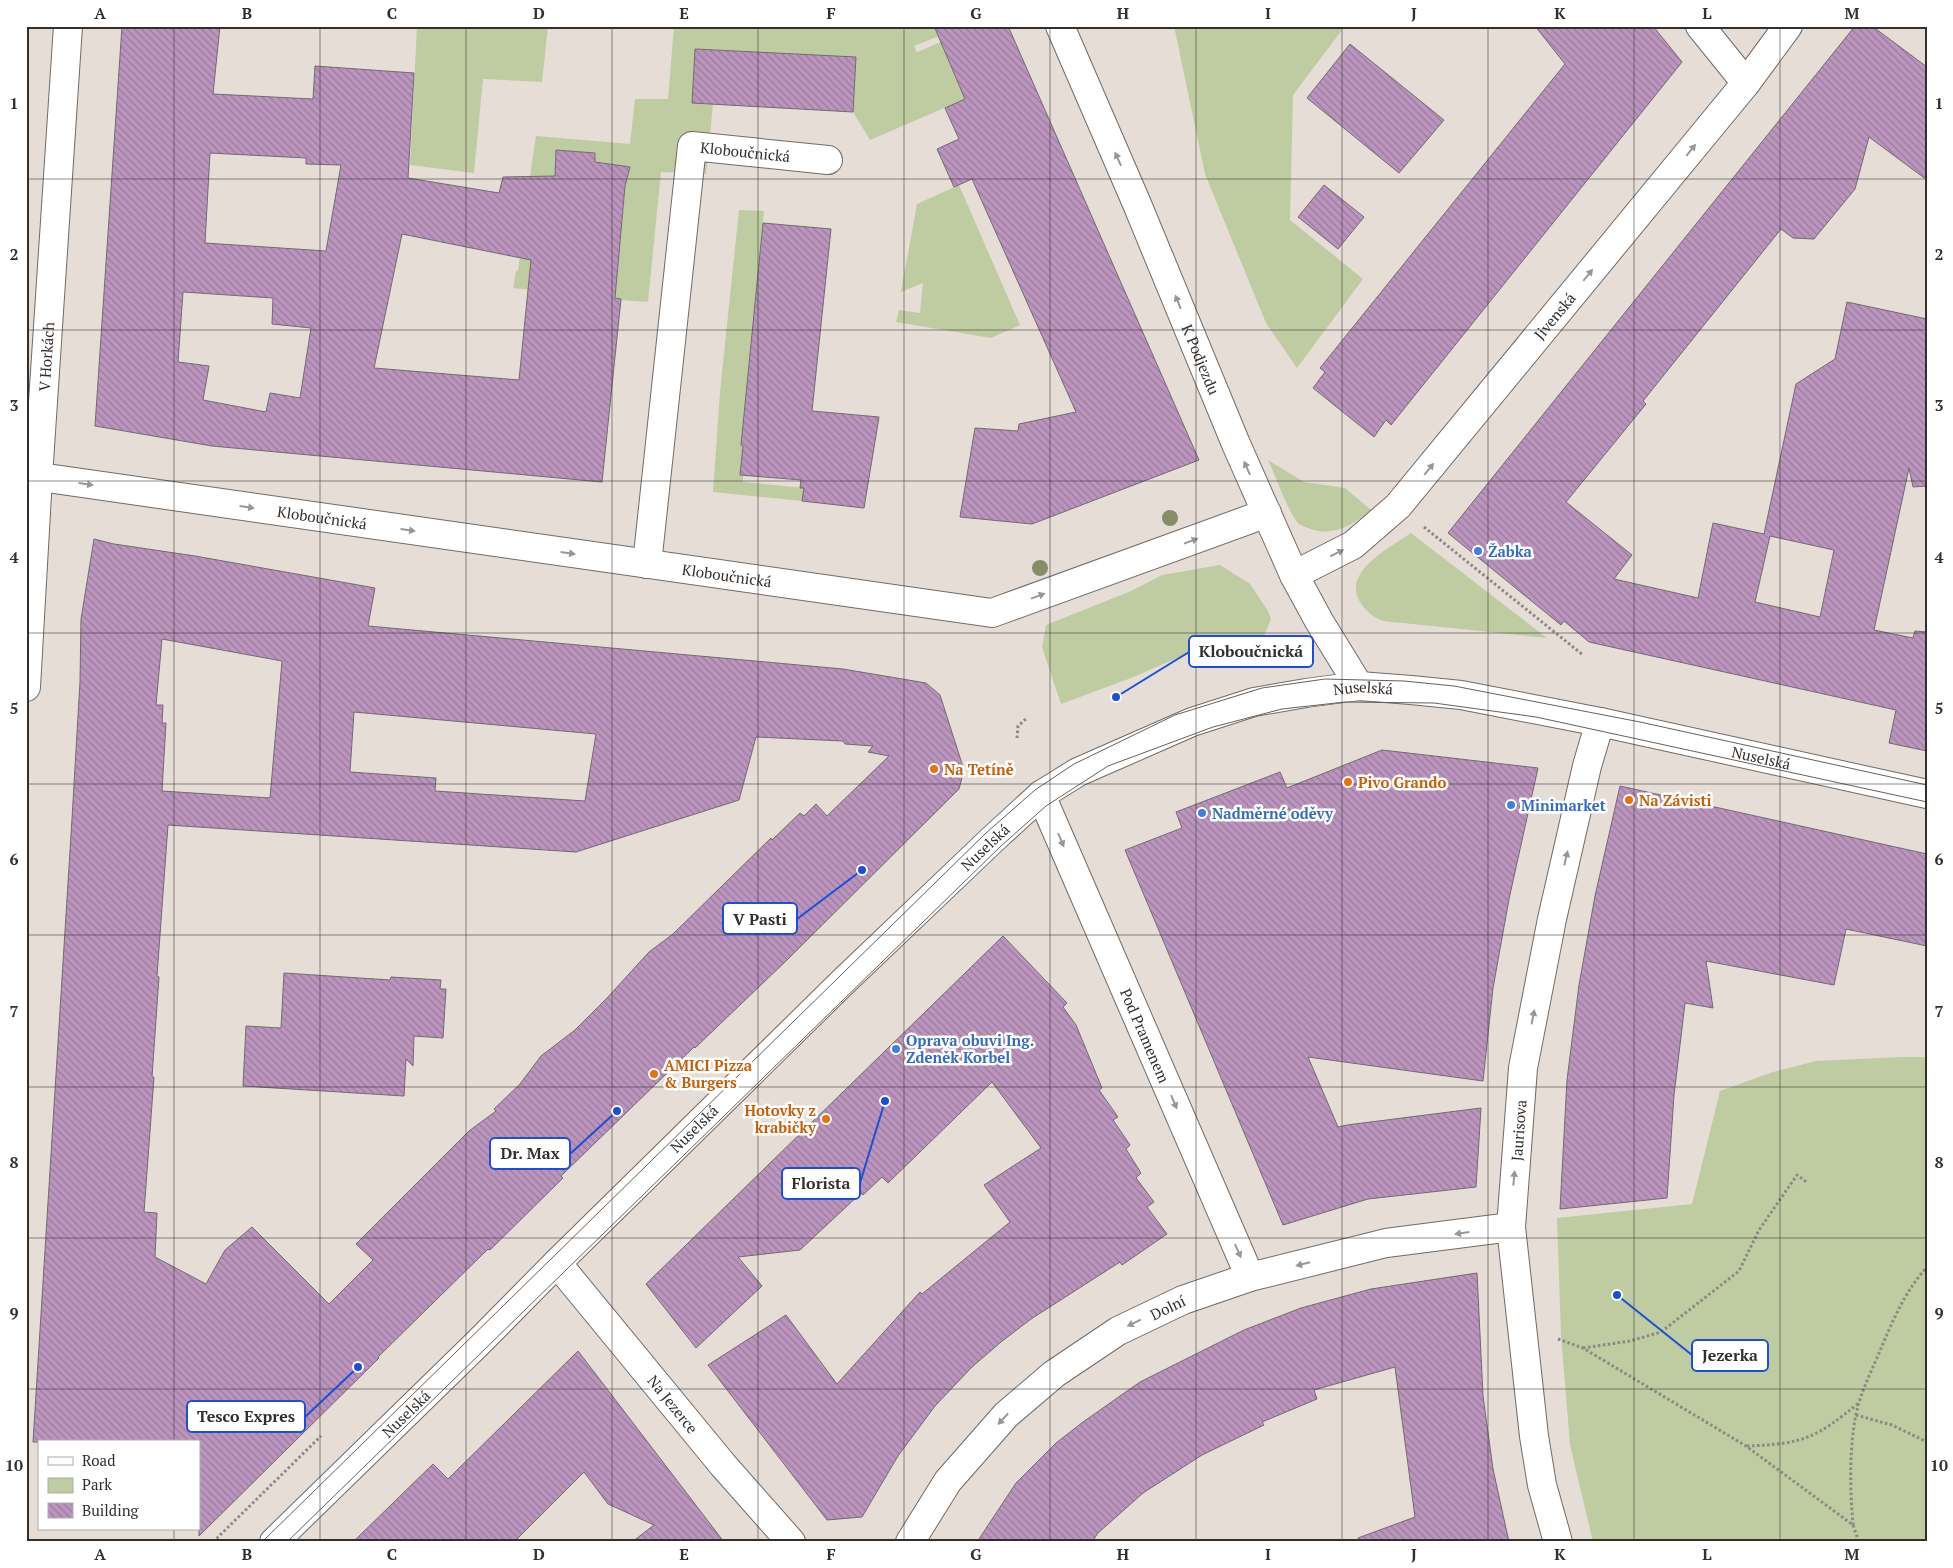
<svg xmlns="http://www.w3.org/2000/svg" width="1953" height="1568" viewBox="0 0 1953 1568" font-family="'PT Serif',serif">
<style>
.green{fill:#bfcca2}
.building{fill:url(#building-back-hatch);stroke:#716a71;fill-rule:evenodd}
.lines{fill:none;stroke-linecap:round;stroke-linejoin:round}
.street-casing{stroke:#726a65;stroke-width:30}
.secondary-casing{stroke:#726a65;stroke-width:30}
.path{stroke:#8d8682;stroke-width:3;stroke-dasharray:2.5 2.5;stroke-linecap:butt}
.street{stroke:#fff;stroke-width:28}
.secondary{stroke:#fff;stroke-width:28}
.tram{stroke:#65605d;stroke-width:1}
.tree{fill:#888c69}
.oneway{fill:#999796}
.grid{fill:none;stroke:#332f2d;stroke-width:1;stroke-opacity:0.55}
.shop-dot{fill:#3f7fe0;stroke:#fff;stroke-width:2}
.food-dot{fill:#e8710a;stroke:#fff;stroke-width:2}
.labels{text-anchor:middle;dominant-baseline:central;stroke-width:5;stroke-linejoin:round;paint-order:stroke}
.street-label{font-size:15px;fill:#332f2d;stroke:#fff}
.shop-label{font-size:15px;font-weight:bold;fill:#366cbe;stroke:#fff;text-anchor:start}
.food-label{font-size:15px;font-weight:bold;fill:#c56008;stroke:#fff;text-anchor:start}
.leader{fill:none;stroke:#1d4ed8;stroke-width:2}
.callout-dot{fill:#1d4ed8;stroke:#fff;stroke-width:2}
.callout{fill:#fff;stroke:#1d4ed8;stroke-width:2}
.callout-label{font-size:16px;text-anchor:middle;font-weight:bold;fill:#332f2d}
.neatline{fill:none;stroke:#332f2d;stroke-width:2}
.grid-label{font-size:16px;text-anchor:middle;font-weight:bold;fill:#332f2d}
</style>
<defs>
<pattern id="building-back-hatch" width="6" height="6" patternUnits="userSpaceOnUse" patternTransform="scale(1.25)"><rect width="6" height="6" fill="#bc95be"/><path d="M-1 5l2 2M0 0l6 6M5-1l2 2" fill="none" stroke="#997a9b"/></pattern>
</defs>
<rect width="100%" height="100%" fill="#e6ddd7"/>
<!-- green -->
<g class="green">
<polygon points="417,26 548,26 542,82 483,79 474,173 410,165"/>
<polygon points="674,26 935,26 939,36 914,46 917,52 941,42 965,99 870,140 853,112 856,57 695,49 692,103 713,104 706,174 661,172 648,302 620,300 620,299 615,298 627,168 630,167 595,162 595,153 556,150 556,152 559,152 547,292 513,288 516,271 518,271 520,256 518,255 536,136 630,144 635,99 668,99"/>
<polygon points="1174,26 1345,26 1293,95 1290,220 1363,279 1297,368 1266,323 1205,174"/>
<polygon points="959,185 1020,325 991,338 896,322 899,310 920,313 923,283 901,292 917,204"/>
<polygon points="739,210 764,211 741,445 743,446 743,482 804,488 802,501 713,492 720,392"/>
<path d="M1268 460 1304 482 1345 488 1371 510C1353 525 1332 538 1308 528 1305 527 1301 526 1298 523 1287 510 1276 476 1268 460Z"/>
<path d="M1411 533 1547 638 1383 621C1372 617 1367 612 1360 602 1341 572 1391 547 1411 533Z"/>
<polygon points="1220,565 1250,584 1268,611 1271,619 1264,636 1251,643 1182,656 1131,678 1061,704 1042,647 1046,625 1131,591 1162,575"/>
<polygon points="1900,1057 1927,1057 1927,1542 1593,1542 1570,1445 1561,1335 1557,1218 1692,1204 1720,1091 1773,1072 1816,1061"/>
</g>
<!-- building -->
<g class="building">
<path d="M122 26H220L213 94 313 99 315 66 414 73 408 178 499 193 503 177 555 176 556 150 595 153V162L630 167 625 186 615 298 621 299 602 482 212 446 95 426ZM210 153 306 158V164L341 165 326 251 205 243ZM402 234 531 260 519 380 374 368ZM183 292 273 298 272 324 311 328 300 398 270 393 266 412 203 400 209 366 178 362Z"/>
<polygon points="934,26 1008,26 1199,460 1032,524 960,517 975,428 1018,431 1019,424 1076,412 972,179 954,187 937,149 959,139 945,108 965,99"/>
<polygon points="1535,26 1653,26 1682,62 1391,425 1386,420 1374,437 1313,388 1325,372 1320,368 1565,64"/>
<path d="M1855 26H1872L1927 67V180L1869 137 1855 189 1814 239 1793 238 1781 229 1643 401 1646 404 1566 502 1632 555 1614 579 1698 598 1713 523 1764 534 1796 384 1835 359 1847 302 1927 319V486L1913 487 1909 468 1874 630 1913 638 1915 631 1927 632V751L1889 743 1896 710 1589 642 1564 621 1561 625 1448 533ZM1770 536 1834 550 1820 617 1755 602Z"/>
<polygon points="1350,44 1444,120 1399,173 1307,98"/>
<polygon points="695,49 856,57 853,112 692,103"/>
<polygon points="1324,185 1364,217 1338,249 1298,217"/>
<polygon points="763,223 831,229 812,411 879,417 864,508 802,501 804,488 800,488 801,480 740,475 743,446 741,445"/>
<path d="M94 539 114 544 195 556 375 588 368 626 843 669 926 683 940 695 964 770 959 789 786 961 695 1048 694 1047 561 1176 563 1178 490 1250 488 1249 378 1357 379 1358 199 1536V1442H33L72 819 80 682 81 619ZM162 639 282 661 270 798 162 791 166 723H162L163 705H156ZM354 712 596 734 585 801 435 791 436 778 350 772ZM756 737 843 741 845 744 873 746 868 752 889 756 827 816 816 804 804 816 800 813 772 840 771 838 673 934 649 952 608 997 575 1030 541 1056 520 1084 494 1109 496 1111 469 1131 356 1244 373 1260 329 1304 252 1227 225 1250 206 1284 155 1257 157 1213 144 1212 154 1077H152L159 977 157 976 168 825 576 852 739 800Z"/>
<polygon points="1382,750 1538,768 1509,899 1493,988 1483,1081 1308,1057 1338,1127 1347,1125 1481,1108 1476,1187 1368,1199 1283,1225 1125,850 1182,828 1176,812 1280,772 1287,788"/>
<polygon points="1620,786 1927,854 1927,946 1846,929 1834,985 1706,961 1713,1008 1685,1003 1674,1095 1667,1198 1560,1209 1567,1080 1579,985 1595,896"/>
<polygon points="1003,936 1067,1003 1063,1007 1076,1025 1102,1088 1099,1090 1118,1117 1113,1120 1130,1145 1126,1149 1141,1173 1136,1178 1154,1202 1147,1207 1167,1234 1122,1265 1120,1262 1031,1319 1001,1342 972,1367 935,1406 898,1456 862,1517 827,1520 708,1365 786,1315 837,1384 920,1292 922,1294 1010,1222 984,1185 1041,1148 992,1082 888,1183 882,1177 863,1195 861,1193 800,1250 738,1257 762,1286 696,1348 646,1284"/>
<polygon points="284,973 390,980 391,977 441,980 440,989 446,989 443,1038 414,1036 413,1066 406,1059 404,1096 243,1086 246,1026 281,1028"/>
<polygon points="1477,1273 1483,1396 1493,1469 1509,1542 1359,1542 1358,1538 1415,1517 1395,1367 1314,1390 1317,1399 1262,1422 1264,1425 1202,1455 1143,1493 1098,1533 1092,1542 977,1542 1016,1483 1056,1443 1083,1422 1140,1382 1244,1330 1301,1308 1371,1289"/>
<polygon points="578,1351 724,1542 632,1542 654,1525 608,1504 584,1472 514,1542 353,1542 433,1464 448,1479"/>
</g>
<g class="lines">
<!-- street casing -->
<g class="street-casing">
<g id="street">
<polyline points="1700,26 1746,83"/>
<path id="s1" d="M26 475 992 613 1267 513"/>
<path id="s2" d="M647 564 692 146 828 160"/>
<path id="s3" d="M1294 575 1353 545 1398 506 1746 83 1788 26"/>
<path id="s4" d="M26 687 38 477 68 26"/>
<path id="s5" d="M1041 795 1250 1277"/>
<path id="s6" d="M274 1542 479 1342 557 1263"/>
<path id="s7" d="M910 1542 948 1481 1006 1415 1054 1374 1118 1331 1183 1300 1250 1277 1386 1243 1511 1227"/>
<path id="s8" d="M1558 1542 1542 1485 1534 1436 1511 1227 1523 1068 1552 919 1587 766 1600 722"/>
</g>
</g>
<!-- secondary casing -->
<g class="secondary-casing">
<g id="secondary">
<path id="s9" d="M1060 26 1137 204 1236 444 1294 575 1319 621 1359 686"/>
<path id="s10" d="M791 1542 723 1465 557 1263 844 981 993 839 1041 795 1078 772 1192 722 1254 702 1306 693 1359 686 1411 690 1461 695 1600 722 1927 794"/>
</g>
</g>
<!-- path -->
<g class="path">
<polyline points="1424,527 1583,655"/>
<polyline points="1017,738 1018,726 1027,718"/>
<polyline points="1558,1339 1583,1348 1746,1446 1853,1525 1859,1542"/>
<polyline points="1583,1348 1630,1341 1661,1332 1739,1271 1759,1230 1797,1175 1808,1183"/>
<polyline points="1856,1415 1892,1425 1927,1442"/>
<path d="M1747 1446C1804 1444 1816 1438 1860 1402"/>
<path d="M1853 1525C1850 1489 1849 1450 1856 1414 1861 1391 1873 1368 1882 1346 1894 1318 1906 1290 1927 1267"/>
<polyline points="213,1542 321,1436"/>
</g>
<!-- street -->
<use href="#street" class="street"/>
<!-- secondary -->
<use href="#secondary" class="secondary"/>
<!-- tram -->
<g class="tram">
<polyline points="262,1542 986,833 1035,790 1074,764 1175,715 1262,688 1325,679 1404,681 1454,686 1640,722 1927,785"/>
<polyline points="287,1542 1001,846 1046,806 1108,766 1213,727 1282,709 1345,702 1434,703 1536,717 1927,802"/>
</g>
</g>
<!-- trees -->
<g class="tree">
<circle cx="1170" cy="518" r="8"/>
<circle cx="1040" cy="568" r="8"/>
</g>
<!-- one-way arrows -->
<defs><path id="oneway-solid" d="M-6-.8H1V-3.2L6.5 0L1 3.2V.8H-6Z" transform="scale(1.25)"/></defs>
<g class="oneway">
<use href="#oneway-solid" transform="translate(1691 150) rotate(-51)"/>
<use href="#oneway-solid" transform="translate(1118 159) rotate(-114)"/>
<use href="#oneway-solid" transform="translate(1588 275) rotate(-51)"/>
<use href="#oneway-solid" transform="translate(1178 302) rotate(-112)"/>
<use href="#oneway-solid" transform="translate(1247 468) rotate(-114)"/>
<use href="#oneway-solid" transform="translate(1429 469) rotate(-51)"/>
<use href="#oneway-solid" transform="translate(86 484) rotate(8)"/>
<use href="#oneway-solid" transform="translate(247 507) rotate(8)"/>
<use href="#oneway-solid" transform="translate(408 530) rotate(8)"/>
<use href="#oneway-solid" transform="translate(1191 541) rotate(-20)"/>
<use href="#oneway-solid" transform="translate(568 553) rotate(8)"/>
<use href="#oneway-solid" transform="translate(1337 553) rotate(-26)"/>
<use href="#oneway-solid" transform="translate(1038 596) rotate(-20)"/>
<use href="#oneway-solid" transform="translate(1061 840) rotate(67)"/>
<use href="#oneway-solid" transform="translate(1566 858) rotate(-77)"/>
<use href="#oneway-solid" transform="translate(1533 1017) rotate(-79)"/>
<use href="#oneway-solid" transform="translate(1174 1102) rotate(67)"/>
<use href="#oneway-solid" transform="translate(1514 1178) rotate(-85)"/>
<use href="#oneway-solid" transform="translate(1462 1233) rotate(172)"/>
<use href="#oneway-solid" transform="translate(1238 1251) rotate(66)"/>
<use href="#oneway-solid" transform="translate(1303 1264) rotate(166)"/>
<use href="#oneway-solid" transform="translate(1134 1323) rotate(154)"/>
<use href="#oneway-solid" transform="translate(1003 1419) rotate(133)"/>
</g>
<!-- grid -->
<path class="grid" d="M174 26V1442M320 26V1542M466 26V1542M612 26V1542M758 26V1542M904 26V1542M1050 26V1542M1196 26V1542M1342 26V1542M1488 26V1542M1634 26V1542M1780 26V1542M26 179H1927M26 330H1927M26 481H1927M26 633H1927M26 784H1927M26 935H1927M26 1087H1927M26 1238H1927M26 1389H1927M174 1529V1542"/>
<!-- markers -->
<g class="shop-dot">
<circle cx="1478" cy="551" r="5"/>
<circle cx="1511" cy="805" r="5"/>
<circle cx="1202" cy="813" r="5"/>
<circle cx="896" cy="1049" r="5"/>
</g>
<g class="food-dot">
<circle cx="934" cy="769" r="5"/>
<circle cx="1348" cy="782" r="5"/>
<circle cx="1629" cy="800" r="5"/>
<circle cx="654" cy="1074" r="5"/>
<circle cx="826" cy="1119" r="5"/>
</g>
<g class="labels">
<!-- street labels -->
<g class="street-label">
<text stroke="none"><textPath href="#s2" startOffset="474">Kloboučnická</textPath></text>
<text stroke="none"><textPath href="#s3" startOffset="372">Jivenská</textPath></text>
<text stroke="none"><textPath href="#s4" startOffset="331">V Horkách</textPath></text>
<text stroke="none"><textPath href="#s9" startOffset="362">K Podjezdu</textPath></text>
<text stroke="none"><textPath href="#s1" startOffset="299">Kloboučnická</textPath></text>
<text stroke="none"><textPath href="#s1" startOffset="708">Kloboučnická</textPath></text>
<text stroke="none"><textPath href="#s10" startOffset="1381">Nuselská</textPath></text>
<text stroke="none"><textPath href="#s10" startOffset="1786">Nuselská</textPath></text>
<text stroke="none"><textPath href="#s10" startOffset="961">Nuselská</textPath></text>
<text stroke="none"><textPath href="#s5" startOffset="262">Pod Pramenem</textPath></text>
<text stroke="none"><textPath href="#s10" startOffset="556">Nuselská</textPath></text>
<text stroke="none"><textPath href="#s8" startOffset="416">Jaurisova</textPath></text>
<text stroke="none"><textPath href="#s7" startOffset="355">Dolní</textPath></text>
<text transform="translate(673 1404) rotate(51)">Na Jezerce</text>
<text stroke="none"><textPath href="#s6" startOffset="184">Nuselská</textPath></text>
</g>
<!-- shop labels -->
<g class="shop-label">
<text x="1488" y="551">Žabka</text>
<text x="1521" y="805">Minimarket</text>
<text x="1212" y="813">Nadměrné oděvy</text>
<text x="906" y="1040">Oprava obuvi Ing.<tspan x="906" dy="17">Zdeněk Korbel</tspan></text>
</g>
<!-- food labels -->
<g class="food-label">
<text x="944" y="769">Na Tetíně</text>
<text x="1358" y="782">Pivo Grando</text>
<text x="1639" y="800">Na Závisti</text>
<text x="664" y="1065">AMICI Pizza<tspan x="664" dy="17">&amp; Burgers</tspan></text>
<text x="816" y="1110" text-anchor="end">Hotovky z<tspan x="816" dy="17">krabičky</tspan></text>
</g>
</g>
<!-- callouts -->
<path class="leader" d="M1116 697L1189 652M862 870L797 919M617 1111L570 1154M885 1101L860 1183M1617 1295L1692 1355M358 1367L305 1417"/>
<g class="callout-dot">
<circle cx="1116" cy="697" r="5"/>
<circle cx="862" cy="870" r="5"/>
<circle cx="617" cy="1111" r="5"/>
<circle cx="885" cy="1101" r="5"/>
<circle cx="1617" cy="1295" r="5"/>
<circle cx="358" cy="1367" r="5"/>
</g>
<g class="callout">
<rect x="1189" y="636" width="124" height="31" rx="5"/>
<rect x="723" y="903" width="74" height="31" rx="5"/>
<rect x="490" y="1138" width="80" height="31" rx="5"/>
<rect x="782" y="1168" width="78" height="31" rx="5"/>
<rect x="1692" y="1340" width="76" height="31" rx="5"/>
<rect x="187" y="1401" width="118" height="31" rx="5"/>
</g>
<g class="callout-label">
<text x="1251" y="657">Kloboučnická</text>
<text x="760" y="925">V Pasti</text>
<text x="530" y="1159">Dr. Max</text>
<text x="821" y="1189">Florista</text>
<text x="1730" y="1361">Jezerka</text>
<text x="246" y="1422">Tesco Expres</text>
</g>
<!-- border -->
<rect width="1953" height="1568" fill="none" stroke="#ffffff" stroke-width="55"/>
<!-- legend -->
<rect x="38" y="1440" width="162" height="90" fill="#ffffff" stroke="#adacab"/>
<rect x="48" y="1457" width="25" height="8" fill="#ffffff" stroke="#adacab"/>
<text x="82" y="1466" font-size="15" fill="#332f2d">Road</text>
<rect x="48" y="1478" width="25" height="15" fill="#bfcca2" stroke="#adacab"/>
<text x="82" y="1490" font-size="15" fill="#332f2d">Park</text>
<rect x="48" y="1503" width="25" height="15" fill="url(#building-back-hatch)" stroke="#adacab"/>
<text x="82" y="1516" font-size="15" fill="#332f2d">Building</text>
<rect x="28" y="28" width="1898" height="1512" class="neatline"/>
<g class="grid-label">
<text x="100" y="19">A</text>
<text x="247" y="19">B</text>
<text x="392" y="19">C</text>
<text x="539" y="19">D</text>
<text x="684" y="19">E</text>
<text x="831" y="19">F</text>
<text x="976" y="19">G</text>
<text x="1123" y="19">H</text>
<text x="1268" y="19">I</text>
<text x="1414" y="19">J</text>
<text x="1560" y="19">K</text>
<text x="1707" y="19">L</text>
<text x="1852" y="19">M</text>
<text x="14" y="109">1</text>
<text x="1939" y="109">1</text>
<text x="14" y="260">2</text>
<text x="1939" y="260">2</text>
<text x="14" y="411">3</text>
<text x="1939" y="411">3</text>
<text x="14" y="563">4</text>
<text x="1939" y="563">4</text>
<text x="14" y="714">5</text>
<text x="1939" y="714">5</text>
<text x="14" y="865">6</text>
<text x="1939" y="865">6</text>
<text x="14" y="1017">7</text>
<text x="1939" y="1017">7</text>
<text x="14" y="1168">8</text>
<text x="1939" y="1168">8</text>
<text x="14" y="1319">9</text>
<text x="1939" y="1319">9</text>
<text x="14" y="1471">10</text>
<text x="1939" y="1471">10</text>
<text x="100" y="1560">A</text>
<text x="247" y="1560">B</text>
<text x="392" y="1560">C</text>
<text x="539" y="1560">D</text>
<text x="684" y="1560">E</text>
<text x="831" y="1560">F</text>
<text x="976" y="1560">G</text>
<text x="1123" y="1560">H</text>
<text x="1268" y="1560">I</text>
<text x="1414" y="1560">J</text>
<text x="1560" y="1560">K</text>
<text x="1707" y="1560">L</text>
<text x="1852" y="1560">M</text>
</g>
</svg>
